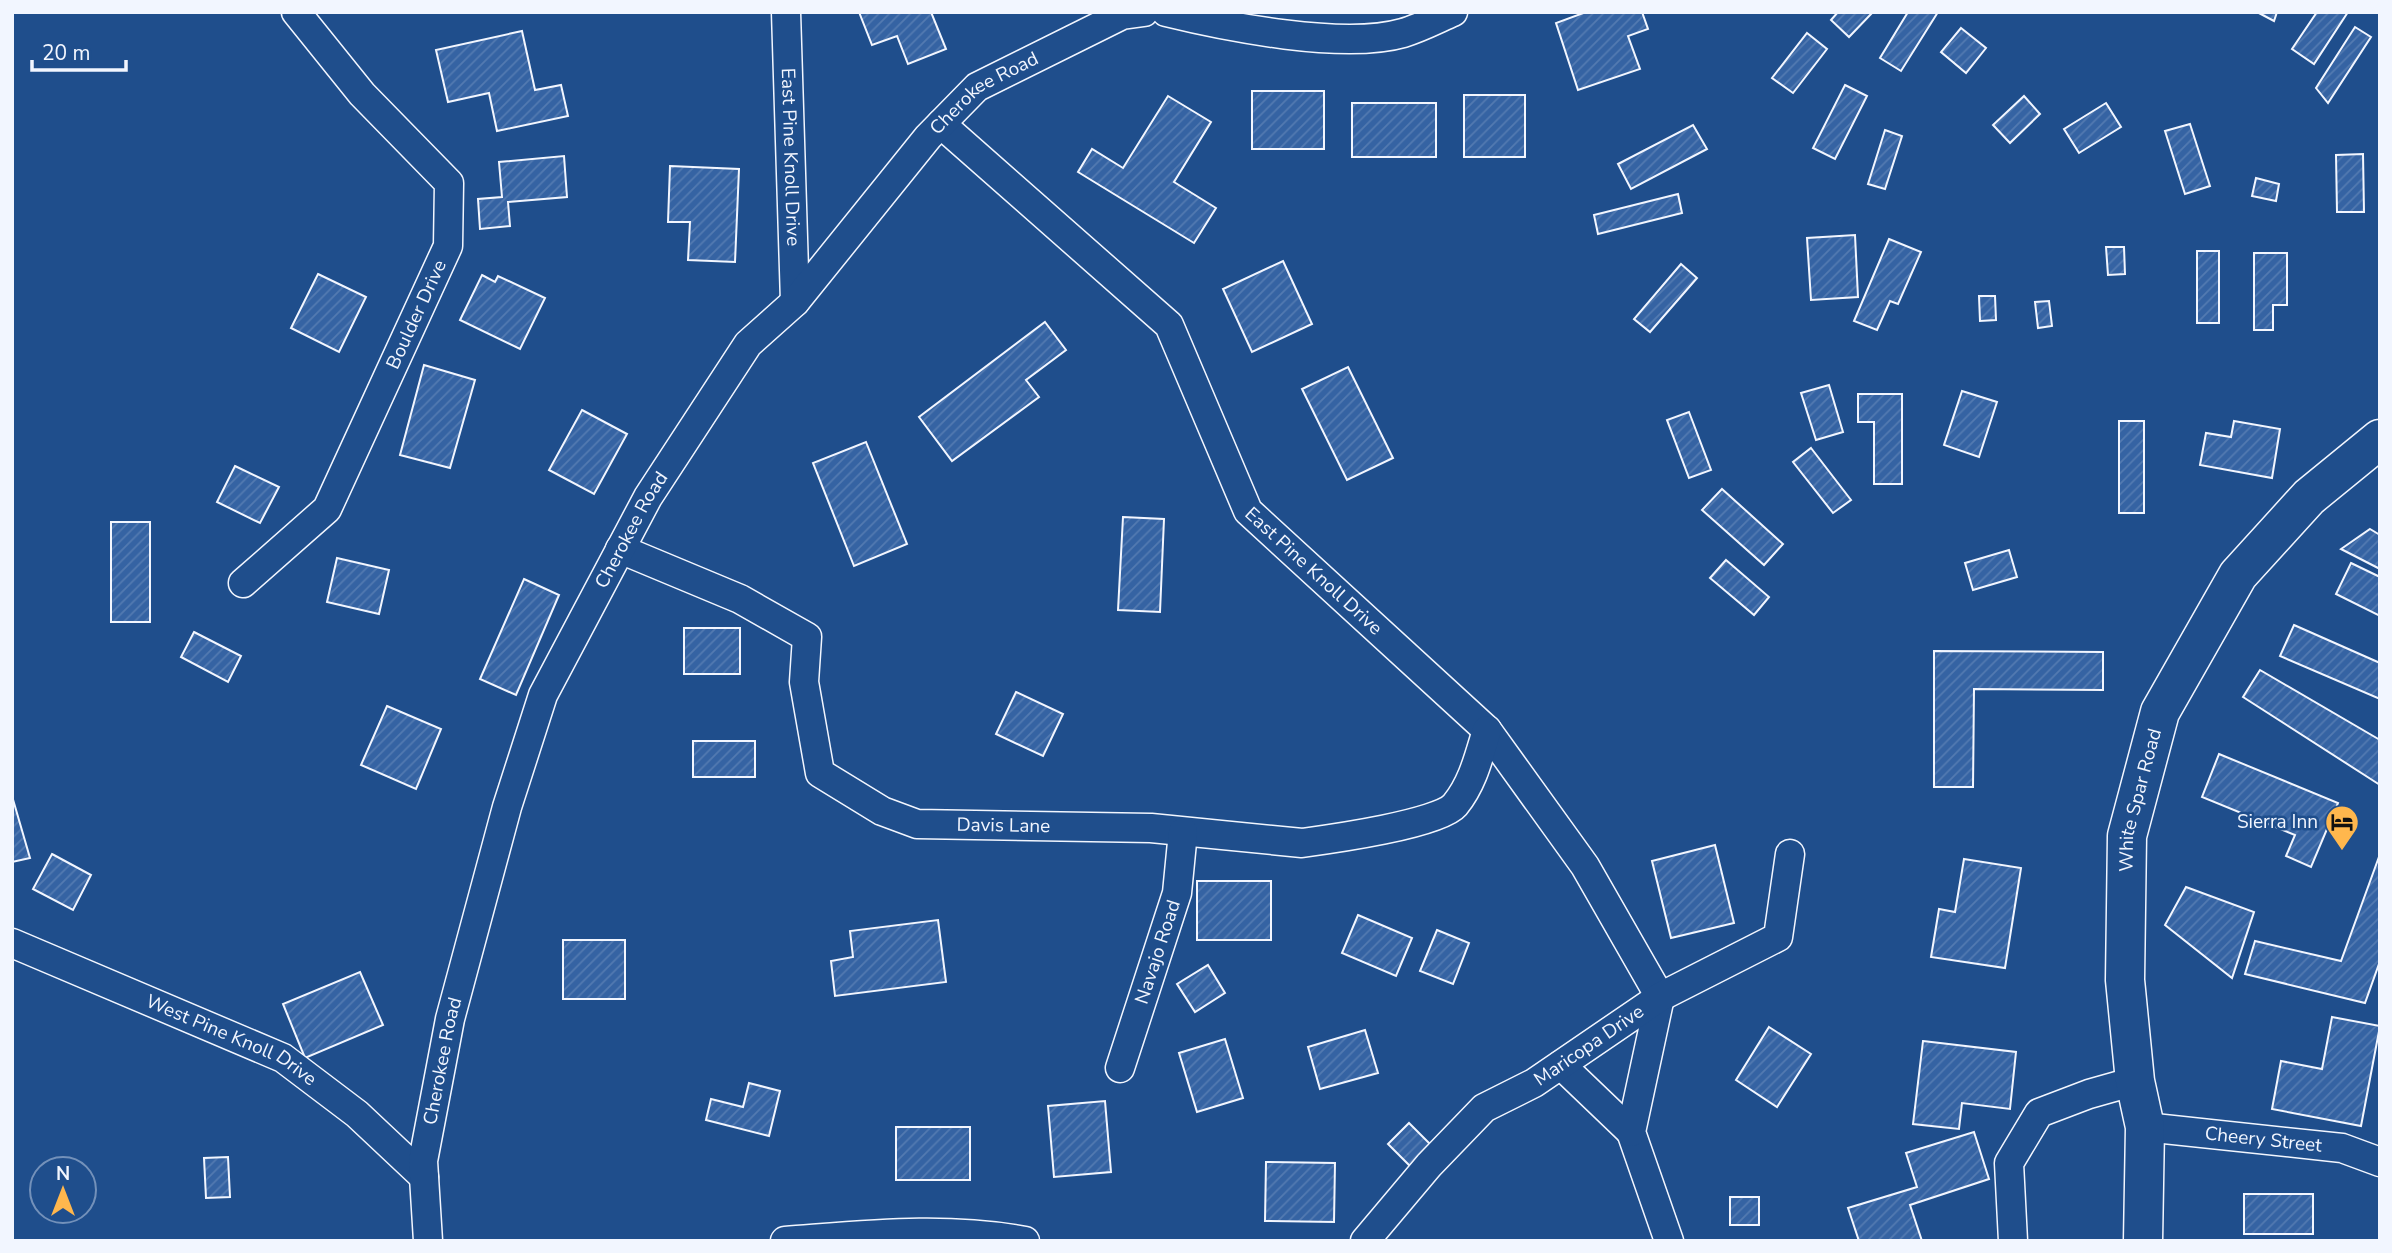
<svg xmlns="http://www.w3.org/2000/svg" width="2392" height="1253" viewBox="0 0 2392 1253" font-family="'Nunito Sans',sans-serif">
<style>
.building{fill:url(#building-hatch);stroke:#f2f6ff;stroke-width:2}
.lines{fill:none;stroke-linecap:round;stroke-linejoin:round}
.minor-casing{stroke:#f2f6ff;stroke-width:31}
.primary-casing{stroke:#f2f6ff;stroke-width:41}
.minor{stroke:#1f4e8c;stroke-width:28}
.primary{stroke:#1f4e8c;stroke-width:38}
.labels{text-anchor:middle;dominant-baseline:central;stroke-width:5;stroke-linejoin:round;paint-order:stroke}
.street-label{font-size:19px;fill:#f2f6ff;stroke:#1f4e8c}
.poi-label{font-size:19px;fill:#f2f6ff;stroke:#1f4e8c;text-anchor:end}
</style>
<defs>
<pattern id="building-hatch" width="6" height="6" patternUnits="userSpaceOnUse" patternTransform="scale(1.75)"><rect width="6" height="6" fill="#3563a3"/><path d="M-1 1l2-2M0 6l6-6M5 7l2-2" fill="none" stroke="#537ab1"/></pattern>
</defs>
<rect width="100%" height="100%" fill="#1f4e8c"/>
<!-- building -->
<g class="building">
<polygon points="859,12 931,12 946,49 908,64 897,36 872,45"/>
<polygon points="1586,12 1642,12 1648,29 1628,36 1640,69 1578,90 1556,23"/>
<polygon points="1838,12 1873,12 1849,37 1831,20"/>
<polygon points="1908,12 1938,12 1901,71 1880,58"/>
<polygon points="2257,12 2277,12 2274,21"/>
<polygon points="2317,12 2348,12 2314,64 2292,49"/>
<polygon points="2355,27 2371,37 2328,103 2316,88"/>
<polygon points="1961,28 1986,48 1966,73 1941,52"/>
<polygon points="522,31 535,90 561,85 568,116 497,131 489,93 448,102 436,50"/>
<polygon points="1807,33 1827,49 1793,93 1772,78"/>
<polygon points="1845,85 1867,96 1835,159 1813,148"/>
<rect x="1252" y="91" width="72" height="58"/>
<rect x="1464" y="95" width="61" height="62"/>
<polygon points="1168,96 1211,122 1174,182 1216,208 1194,243 1078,172 1092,149 1123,168"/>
<polygon points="2024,96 2040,114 2010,143 1993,125"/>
<rect x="1352" y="103" width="84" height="54"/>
<polygon points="2106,103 2121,127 2079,153 2064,129"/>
<polygon points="2190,124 2210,186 2185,194 2165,131"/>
<polygon points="1693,125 1707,149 1631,189 1618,164"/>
<polygon points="1885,130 1902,136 1885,189 1868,184"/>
<polygon points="2363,154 2364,212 2337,212 2336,155"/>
<polygon points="564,156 567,197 508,202 510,226 480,229 478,199 502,197 499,162"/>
<polygon points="670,166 739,169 735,262 688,260 690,222 668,222"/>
<polygon points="2256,178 2279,184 2276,201 2252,196"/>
<polygon points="1678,194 1682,213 1598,234 1594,215"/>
<polygon points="1855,235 1858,297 1811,300 1807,238"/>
<polygon points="1889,239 1921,252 1898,304 1890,301 1877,330 1854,321"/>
<polygon points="2106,247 2124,247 2125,274 2108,275"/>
<rect x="2197" y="251" width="22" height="72"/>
<polygon points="2254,253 2287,253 2287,305 2273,305 2273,330 2254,330"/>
<polygon points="1283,261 1312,324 1252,352 1223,289"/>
<polygon points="1681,264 1697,278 1650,332 1634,319"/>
<polygon points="318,274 366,297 339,352 291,328"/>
<polygon points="482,275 495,282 498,276 545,298 520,349 460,320"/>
<polygon points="1979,296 1995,296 1996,320 1980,321"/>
<polygon points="2049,301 2052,326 2038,328 2035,302"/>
<polygon points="1045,322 1066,350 1026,380 1039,397 952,461 919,417"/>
<polygon points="424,365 475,380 450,468 400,455"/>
<polygon points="1348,367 1393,458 1347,480 1302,389"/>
<polygon points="1829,385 1843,432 1816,440 1801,393"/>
<polygon points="1962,391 1997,402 1979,457 1944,445"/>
<polygon points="1858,394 1902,394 1902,484 1874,484 1874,422 1858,422"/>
<polygon points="582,410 627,434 594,494 549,470"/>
<polygon points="1689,412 1711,470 1689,478 1667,420"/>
<rect x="2119" y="421" width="25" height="92"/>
<polygon points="2234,421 2280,429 2272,478 2200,465 2206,433 2231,437"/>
<polygon points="866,442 907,544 854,566 813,463"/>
<polygon points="1811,448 1851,500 1833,513 1793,462"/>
<polygon points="235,466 279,487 260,523 217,502"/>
<polygon points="1722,489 1783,544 1764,565 1702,510"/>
<polygon points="1123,517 1164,519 1160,612 1118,610"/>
<rect x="111" y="522" width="39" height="100"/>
<polygon points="2370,529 2380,535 2380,569 2341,549"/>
<polygon points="2009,550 2017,577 1973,590 1965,563"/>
<polygon points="337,558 389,570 379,614 327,602"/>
<polygon points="1726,560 1769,597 1754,615 1710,578"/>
<polygon points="2351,563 2380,577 2380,616 2336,594"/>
<polygon points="524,579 559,595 516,695 480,679"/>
<polygon points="2294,625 2380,663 2380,699 2280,656"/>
<rect x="684" y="628" width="56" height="46"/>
<polygon points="194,632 241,656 228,682 181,657"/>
<polygon points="1934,651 2103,652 2103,690 1974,689 1973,787 1934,787"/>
<polygon points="2260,670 2380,740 2380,785 2243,697"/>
<polygon points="1016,692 1063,714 1043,756 996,734"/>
<polygon points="387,706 441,729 416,789 361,765"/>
<rect x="693" y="741" width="62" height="36"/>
<polygon points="2219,754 2338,803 2311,867 2286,856 2295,835 2202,797"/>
<polygon points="12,796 30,858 12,862"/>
<polygon points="1715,845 1734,923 1671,938 1652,861"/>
<polygon points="52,854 91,875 73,910 33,889"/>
<polygon points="2380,854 2380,961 2365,1003 2245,974 2255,941 2341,961"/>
<polygon points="1964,859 2021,868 2005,968 1931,957 1939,909 1955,912"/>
<rect x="1197" y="881" width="74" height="59"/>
<polygon points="2186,887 2254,912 2232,978 2165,925"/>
<polygon points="1358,915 1412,938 1396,976 1342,953"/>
<polygon points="938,920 946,982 835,996 831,961 853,957 850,931"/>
<polygon points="1437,930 1469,943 1453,984 1420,971"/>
<rect x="563" y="940" width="62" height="59"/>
<polygon points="1208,965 1225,993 1195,1012 1177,984"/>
<polygon points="360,972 383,1025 305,1058 283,1004"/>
<polygon points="2332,1017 2380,1026 2361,1126 2272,1109 2281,1061 2322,1069"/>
<polygon points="1769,1027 1811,1054 1777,1107 1736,1080"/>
<polygon points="1365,1030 1378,1073 1320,1089 1308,1047"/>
<polygon points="1225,1039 1243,1098 1197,1112 1179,1053"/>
<polygon points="1923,1041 2016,1052 2010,1109 1962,1103 1959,1129 1913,1124"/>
<polygon points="749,1083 780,1091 769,1136 706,1120 711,1099 743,1107"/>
<polygon points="1105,1101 1111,1172 1054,1177 1048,1106"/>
<polygon points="1409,1123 1431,1145 1410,1166 1388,1144"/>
<rect x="896" y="1127" width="74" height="53"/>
<polygon points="1974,1132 1989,1179 1910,1205 1922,1241 1859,1241 1848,1208 1917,1187 1906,1153"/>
<polygon points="228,1157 230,1197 206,1198 204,1158"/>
<polygon points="1266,1162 1335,1163 1334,1222 1265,1221"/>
<rect x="2244" y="1194" width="69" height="40"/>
<rect x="1730" y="1197" width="29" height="28"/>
</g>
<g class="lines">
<!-- minor casing -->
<g class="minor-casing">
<g id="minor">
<path id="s1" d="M786 12 795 302"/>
<path d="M1166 12C1227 27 1344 50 1403 33 1420 28 1437 19 1453 12"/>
<path id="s2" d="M941 124 1169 325 1248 511 1487 730 1585 866 1660 997"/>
<path id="s3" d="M620 549 740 599 807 637 804 682 820 773 882 811 917 824 1151 828 1302 843C1331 839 1439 824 1455 805 1473 783 1479 756 1487 730"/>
<path id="s4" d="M243 583 327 509 448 246 449 183 362 94 296 12"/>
<path id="s5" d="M12 943 283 1058 357 1114 424 1177"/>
<polyline points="1660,997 1631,1132 1669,1241"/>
<polyline points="1561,1065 1631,1132"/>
<path id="s6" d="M1120 1068 1177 893 1183 832"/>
<path id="s7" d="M2145 1127 2342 1148 2380 1162"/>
<path id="s8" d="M428 1241 423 1161 450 1019 507 807 543 695 648 497 748 344 795 302 928 137 977 87 1122 15 1144 12"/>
<path d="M785 1241C866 1235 944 1226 1025 1241"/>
<path id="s9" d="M1365 1241 1429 1165 1484 1108 1534 1083 1660 997 1778 937 1790 854"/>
<polyline points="2013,1241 2009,1163 2039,1113 2089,1094 2135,1081"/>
</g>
</g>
<!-- primary casing -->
<g class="primary-casing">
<g id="primary">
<path id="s10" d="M2143 1241 2145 1127 2135 1081 2125 980 2127 836 2160 712 2238 575 2309 497 2380 439"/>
</g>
</g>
<!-- minor -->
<use href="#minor" class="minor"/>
<!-- primary -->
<use href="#primary" class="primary"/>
</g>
<!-- icons -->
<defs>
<g id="hotel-pin" transform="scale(1.75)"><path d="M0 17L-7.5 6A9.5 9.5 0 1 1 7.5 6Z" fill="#ffb74d" stroke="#1f4e8c"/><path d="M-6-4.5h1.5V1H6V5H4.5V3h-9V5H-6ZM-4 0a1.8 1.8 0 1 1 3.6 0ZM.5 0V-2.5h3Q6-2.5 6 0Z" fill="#111"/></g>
</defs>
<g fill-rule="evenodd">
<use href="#hotel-pin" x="2342" y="822"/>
</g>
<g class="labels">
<!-- street labels -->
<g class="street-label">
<text stroke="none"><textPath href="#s8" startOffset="1316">Cherokee Road</textPath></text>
<text stroke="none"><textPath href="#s1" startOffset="145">East Pine Knoll Drive</textPath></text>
<text stroke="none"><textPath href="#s4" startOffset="326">Boulder Drive</textPath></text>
<text stroke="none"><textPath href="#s8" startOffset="749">Cherokee Road</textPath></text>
<text stroke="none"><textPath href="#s2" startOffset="595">East Pine Knoll Drive</textPath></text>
<text stroke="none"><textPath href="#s10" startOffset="444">White Spar Road</textPath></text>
<text stroke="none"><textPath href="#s3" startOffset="541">Davis Lane</textPath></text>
<text stroke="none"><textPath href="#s6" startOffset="122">Navajo Road</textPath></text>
<text stroke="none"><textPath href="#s5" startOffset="240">West Pine Knoll Drive</textPath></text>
<text stroke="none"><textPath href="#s9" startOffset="301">Maricopa Drive</textPath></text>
<text stroke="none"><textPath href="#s8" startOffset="182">Cherokee Road</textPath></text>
<text stroke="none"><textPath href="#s7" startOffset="119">Cheery Street</textPath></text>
</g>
<!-- poi labels -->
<g class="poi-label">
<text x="2318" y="822">Sierra Inn</text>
</g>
</g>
<!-- border -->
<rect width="2392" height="1253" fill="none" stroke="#f2f6ff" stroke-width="28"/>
<!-- north arrow -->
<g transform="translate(63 1190)"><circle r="33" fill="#1f4e8c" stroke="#7391ba" stroke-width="2"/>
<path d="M0-5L12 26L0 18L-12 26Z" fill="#ffb74d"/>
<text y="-10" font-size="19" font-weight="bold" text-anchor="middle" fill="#f2f6ff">N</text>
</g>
<!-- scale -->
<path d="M32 60v10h94v-10" fill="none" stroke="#f2f6ff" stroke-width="3.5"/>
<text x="42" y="60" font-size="21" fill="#f2f6ff" stroke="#1f4e8c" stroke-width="5" paint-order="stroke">20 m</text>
</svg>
